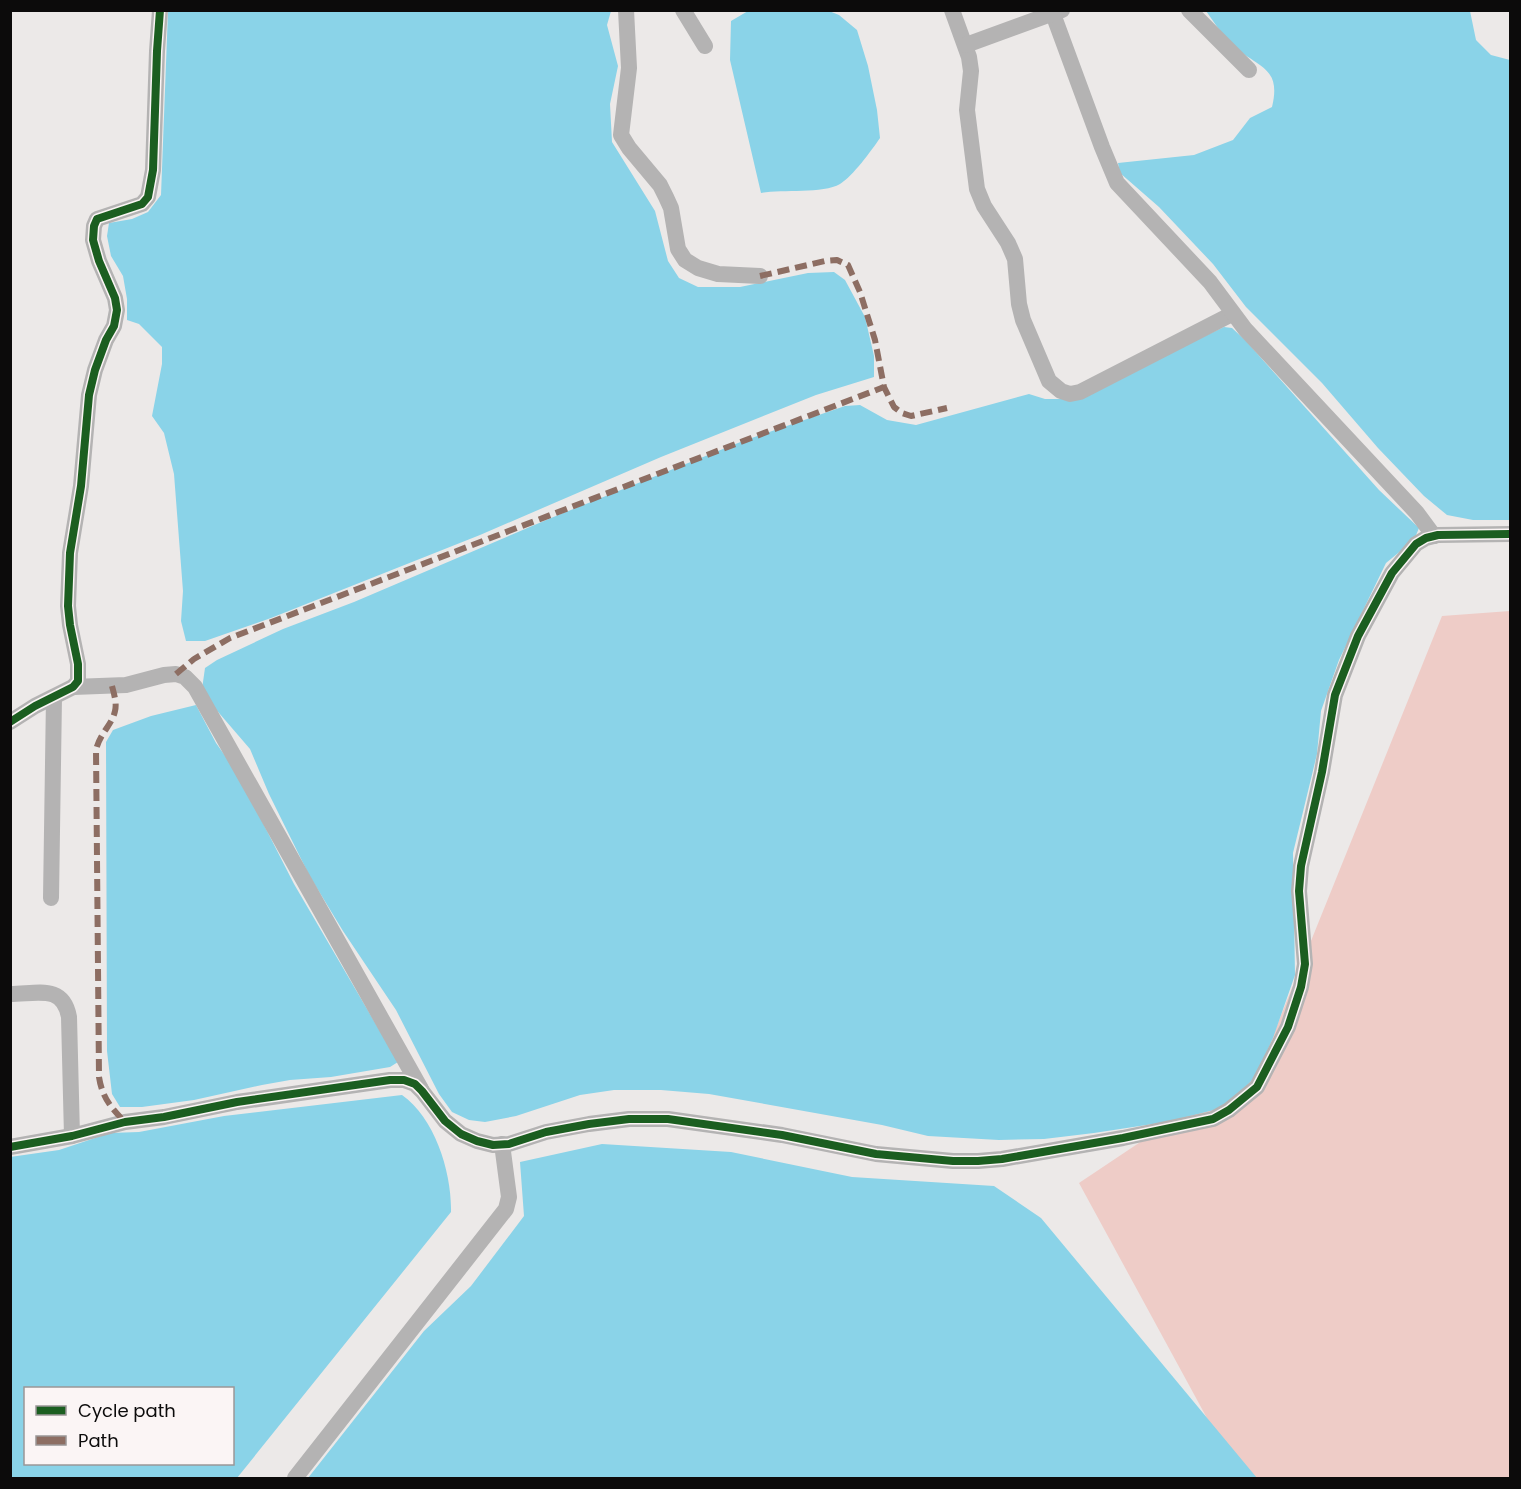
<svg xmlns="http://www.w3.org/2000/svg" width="1521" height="1489" viewBox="0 0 1521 1489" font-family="Poppins,sans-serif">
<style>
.green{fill:#eeccc7}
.water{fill:#8ad3e8;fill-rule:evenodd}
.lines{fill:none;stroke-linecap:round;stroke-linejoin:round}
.minor{stroke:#b4b3b3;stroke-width:16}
.quiet{stroke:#8d6e63;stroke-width:6;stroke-dasharray:12 6;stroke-linecap:butt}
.cycleway-casing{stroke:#fbf5f5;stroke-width:11}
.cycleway{stroke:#1b5e20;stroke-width:8}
</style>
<rect width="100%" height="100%" fill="#ece9e8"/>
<!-- green -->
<polygon class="green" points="1510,611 1510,1478 1247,1478 1208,1420 1079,1183 1263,1060 1442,616"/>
<!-- water -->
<g class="water">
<polygon points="168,11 611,11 607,25 618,66 610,104 612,142 655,211 668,261 679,278 698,287 740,287 808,273 834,272 845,280 865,317 874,356 874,377 816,395 661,457 480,535 271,618 205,641 186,641 181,621 183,591 174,474 164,433 152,416 162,364 162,347 139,324 127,320 127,299 123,276 111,256 107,236 109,223 132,219 148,212 161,195"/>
<path d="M829 11 839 15 857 30 868 66 877 110 880 138C871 151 853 176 840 184 823 194 781 189 761 193L730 60 731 21 748 11Z"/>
<path d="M1206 11H1470L1476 40 1491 55 1510 60V520H1473L1447 515 1424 496 1378 448 1322 383 1246 307 1213 264 1159 207 1120 173 1118 163 1194 155 1233 140 1250 118 1272 107C1282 66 1257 68 1233 45 1222 35 1214 22 1206 11Z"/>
<polygon points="1224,327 1232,328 1246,341 1379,490 1419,528 1414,540 1386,563 1339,660 1321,711 1317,754 1293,853 1295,975 1273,1038 1255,1077 1240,1093 1222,1108 1166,1122 1094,1133 1044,1139 999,1140 928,1136 882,1125 709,1094 661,1090 614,1090 580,1095 516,1116 485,1122 469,1120 452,1112 439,1094 396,1010 343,931 309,875 269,794 250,749 213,706 202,689 205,668 217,660 283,629 354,602 551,518 743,441 845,406 860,405 887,420 916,425 1029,394 1045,399 1072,399"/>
<polygon points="196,705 216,743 238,774 294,884 398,1062 390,1067 331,1077 290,1080 262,1085 194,1100 142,1107 120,1107 112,1094 107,1051 106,742 113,730 151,716"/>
<path d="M402 1095C435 1118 452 1173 451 1212L237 1478H11L10 1157 59 1150 110 1133 139 1132 224 1116ZM26 1388H232V1464H26Z"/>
<polygon points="602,1144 731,1152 852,1177 994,1186 1041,1218 1257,1478 308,1478 424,1331 471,1286 524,1216 520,1162"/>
</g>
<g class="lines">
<!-- minor -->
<g class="minor">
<polyline points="626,10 629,68 621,135 629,148 660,185 666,197 671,208 678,249 685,260 698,268 718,274 760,276"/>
<polyline points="683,10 705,46"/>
<polyline points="952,10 969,57 971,71 967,110 977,189 984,206 1008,243 1015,259 1019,304 1023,320 1049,381 1061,391 1070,394 1080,392 1232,314"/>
<polyline points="1189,10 1249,70"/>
<polyline points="1053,14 1102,147 1117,183 1210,282 1245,329 1417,513 1434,536"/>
<polyline points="966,45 1062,10"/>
<polyline points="73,687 126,685 164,675 176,674 185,677 195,687 421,1089"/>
<polyline points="10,722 35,706 73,687 78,681 78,664 70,625 68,606 70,553 81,486 89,395 95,370 106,340 114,326 117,310 115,298 99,261 93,240 94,226 97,219 142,204 148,197 153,170 157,51 160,10"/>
<polyline points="51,898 54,697"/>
<path d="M10 994C37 994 63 984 69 1017L72 1136"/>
<polyline points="10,1147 72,1136 125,1122 164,1117 237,1102 390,1080 404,1080 415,1084 422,1091 445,1121 461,1134 477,1141 493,1145 509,1144 546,1132 589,1124 629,1119 668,1119 782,1135 876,1154 953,1161 978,1161 1002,1159 1123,1138 1213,1119 1229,1110 1257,1087 1288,1027 1301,987 1305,964 1299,891 1301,866 1322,772 1335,695 1358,636 1392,573 1416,544 1426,538 1438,535 1510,534"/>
<polyline points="295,1478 506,1209 509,1197 502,1144"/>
</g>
<!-- quiet -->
<g class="quiet">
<polyline points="760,276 825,261 837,260 848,265 860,292 875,340 884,387 894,407 902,413 911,416 947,408"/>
<polyline points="176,674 194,659 230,638 884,387"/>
<path d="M112 686C114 694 117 703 115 711 112 725 100 733 96 750L99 1077C102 1097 111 1108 125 1122"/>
</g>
<!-- cycleway casing -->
<g class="cycleway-casing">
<g id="cycleway">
<polyline points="10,722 35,706 73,687 78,681 78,664 70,625 68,606 70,553 81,486 89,395 95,370 106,340 114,326 117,310 115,298 99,261 93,240 94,226 97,219 142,204 148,197 153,170 157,51 160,10"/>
<polyline points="10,1147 72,1136 125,1122 164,1117 237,1102 390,1080 404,1080 415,1084 422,1091 445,1121 461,1134 477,1141 493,1145 509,1144 546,1132 589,1124 629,1119 668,1119 782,1135 876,1154 953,1161 978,1161 1002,1159 1123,1138 1213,1119 1229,1110 1257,1087 1288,1027 1301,987 1305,964 1299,891 1301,866 1322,772 1335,695 1358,636 1392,573 1416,544 1426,538 1438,535 1510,534"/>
</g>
</g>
<!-- cycleway -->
<use href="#cycleway" class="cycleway"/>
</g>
<!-- border -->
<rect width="1521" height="1489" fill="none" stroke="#0c0b0b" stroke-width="24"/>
<!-- legend -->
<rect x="24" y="1387" width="210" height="78" fill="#fbf5f5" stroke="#9b9797" stroke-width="1.5"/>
<rect x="36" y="1406" width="30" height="9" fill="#1b5e20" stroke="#9b9797" stroke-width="1.5"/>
<text x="78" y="1417" font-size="18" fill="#0c0b0b">Cycle path</text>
<rect x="36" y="1436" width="30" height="9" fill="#8d6e63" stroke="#9b9797" stroke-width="1.5"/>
<text x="78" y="1447" font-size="18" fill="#0c0b0b">Path</text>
</svg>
